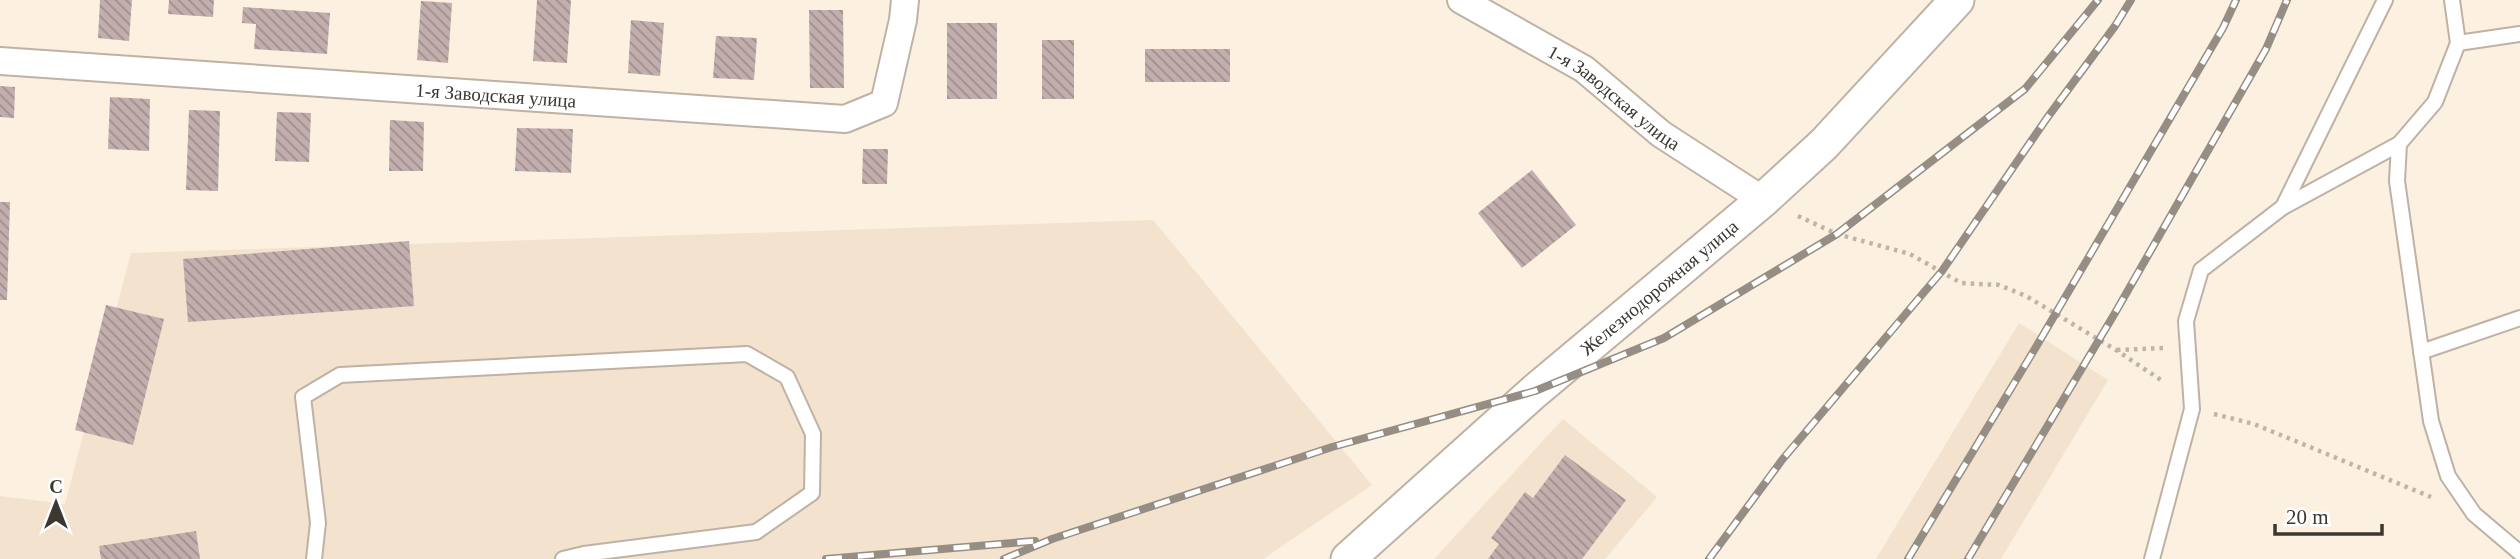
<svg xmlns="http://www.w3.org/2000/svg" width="2520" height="559" viewBox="0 0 2520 559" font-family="Georgia,serif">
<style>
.built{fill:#f3e2cd}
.building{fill:url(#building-back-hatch)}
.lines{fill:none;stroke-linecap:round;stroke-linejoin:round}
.service-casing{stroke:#beb2a4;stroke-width:18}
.minor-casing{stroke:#beb2a4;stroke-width:30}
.tertiary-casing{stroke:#beb2a4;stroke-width:37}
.path{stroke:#beb5a8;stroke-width:4.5;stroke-dasharray:3.5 5;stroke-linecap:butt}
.service{stroke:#fff;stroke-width:14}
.minor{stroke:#fff;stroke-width:26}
.tertiary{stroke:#fff;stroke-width:33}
.rail-casing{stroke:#968e84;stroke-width:8}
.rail{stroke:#fff;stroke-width:5;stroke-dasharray:16;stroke-linecap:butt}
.labels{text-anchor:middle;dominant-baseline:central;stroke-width:6;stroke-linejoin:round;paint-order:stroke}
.street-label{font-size:19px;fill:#3b3731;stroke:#fff}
</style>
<defs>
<pattern id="building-back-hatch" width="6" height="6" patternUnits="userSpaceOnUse" patternTransform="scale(1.75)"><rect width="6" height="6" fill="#c2aeac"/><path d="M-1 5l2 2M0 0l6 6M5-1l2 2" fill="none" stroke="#9f8e8d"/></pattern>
</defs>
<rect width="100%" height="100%" fill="#fcf0e1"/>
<!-- built -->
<g class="built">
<polygon points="1153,220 1372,485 1263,559 0,559 0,496 65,504 131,253"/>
<polygon points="2019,323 2108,380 2001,559 1876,559"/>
<polygon points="1563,419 1657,497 1605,559 1434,559"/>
</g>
<!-- building -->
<g class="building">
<polygon points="100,0 132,0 129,41 98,38"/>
<polygon points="169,0 214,0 213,17 168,14"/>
<polygon points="537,0 571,0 567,63 533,61"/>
<polygon points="421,1 452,3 448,63 417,60"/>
<polygon points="243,7 330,13 327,54 254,49 256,24 242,23"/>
<polygon points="809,10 843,10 844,88 810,88"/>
<polygon points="631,20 664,23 660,76 628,73"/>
<rect x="947" y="23" width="50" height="76"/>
<polygon points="716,36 757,38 754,80 713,78"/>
<rect x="1042" y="40" width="32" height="59"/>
<rect x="1145" y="49" width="85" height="33"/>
<polygon points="0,86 15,87 14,118 0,117"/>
<polygon points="110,97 150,99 149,151 108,149"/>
<polygon points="189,110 220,111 218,191 186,190"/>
<polygon points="277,112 311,113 309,162 275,161"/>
<polygon points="390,120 424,122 423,171 389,171"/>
<polygon points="517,128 573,129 571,173 515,171"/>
<polygon points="863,149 888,149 887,184 862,184"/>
<polygon points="1532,170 1576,225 1522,268 1478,213"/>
<polygon points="0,202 10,202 7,300 0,300"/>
<polygon points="409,241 414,306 188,322 183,259"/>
<polygon points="106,305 164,319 133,445 75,430"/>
<polygon points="1565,455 1626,500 1582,559 1488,559 1499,544 1491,538 1525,492 1533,498"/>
<polygon points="196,531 200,559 101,559 99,546"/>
</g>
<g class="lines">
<!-- service casing -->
<g class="service-casing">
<g id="service">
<polyline points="2452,0 2458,43"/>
<polyline points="2520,34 2458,43 2435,102 2399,144 2397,181 2431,421 2448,476 2474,514 2520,553"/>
<polyline points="2283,207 2385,0"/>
<polyline points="2421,352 2520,318"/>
<polyline points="314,559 318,523 303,397 340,375 747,354 787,377 813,434 812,493 756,532 584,554 563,559"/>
<polyline points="2152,559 2192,409 2186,321 2201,270 2283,207 2399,144"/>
</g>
</g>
<!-- minor casing -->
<g class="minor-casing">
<g id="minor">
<path id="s1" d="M1461 0 1584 69 1661 134 1763 200"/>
<path id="s2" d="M0 61 845 119 884 103 903 20 905 0"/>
</g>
</g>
<!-- tertiary casing -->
<g class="tertiary-casing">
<g id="tertiary">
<path id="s3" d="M1348 559 1535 391 1763 200 1824 144 1957 0"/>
</g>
</g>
<!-- path -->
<g class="path">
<polyline points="1798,216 1837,234 1910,254 1961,283 1999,285 2026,296 2116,350 2164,382"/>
<polyline points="2117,350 2164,348"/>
<polyline points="2214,414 2254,424 2431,497"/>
</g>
<!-- service -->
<use href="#service" class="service"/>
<!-- minor -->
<use href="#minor" class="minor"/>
<!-- tertiary -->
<use href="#tertiary" class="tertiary"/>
<!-- rail casing -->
<g class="rail-casing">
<g id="rail">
<polyline points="826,559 1035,541"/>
<polyline points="1004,559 1052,539 1332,447 1535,391 1664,338 1837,234 2025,89 2098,0"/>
<polyline points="1709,559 1782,460 1942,271 2047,118 2115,26 2131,0"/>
<polyline points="1908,559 2036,347 2223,28 2236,0"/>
<polyline points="1968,559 2115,313 2266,49 2287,0"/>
</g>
</g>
<!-- rail -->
<use href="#rail" class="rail"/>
</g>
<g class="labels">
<!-- street labels -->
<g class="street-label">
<text stroke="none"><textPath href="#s2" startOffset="497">1-я Заводская улица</textPath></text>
<text stroke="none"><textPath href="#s1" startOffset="182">1-я Заводская улица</textPath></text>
<text stroke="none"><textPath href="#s3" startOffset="413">Железнодорожная улица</textPath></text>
</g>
</g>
<!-- north arrow -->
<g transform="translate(56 503)" stroke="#ffffff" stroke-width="5" paint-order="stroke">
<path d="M0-5L12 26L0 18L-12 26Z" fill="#3b3731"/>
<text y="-10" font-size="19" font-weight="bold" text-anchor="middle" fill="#3b3731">С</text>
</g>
<!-- scale -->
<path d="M2275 524v10h107v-10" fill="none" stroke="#3b3731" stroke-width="3.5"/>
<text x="2286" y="524" font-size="21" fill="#3b3731" stroke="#ffffff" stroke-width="5" paint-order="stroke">20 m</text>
</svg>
